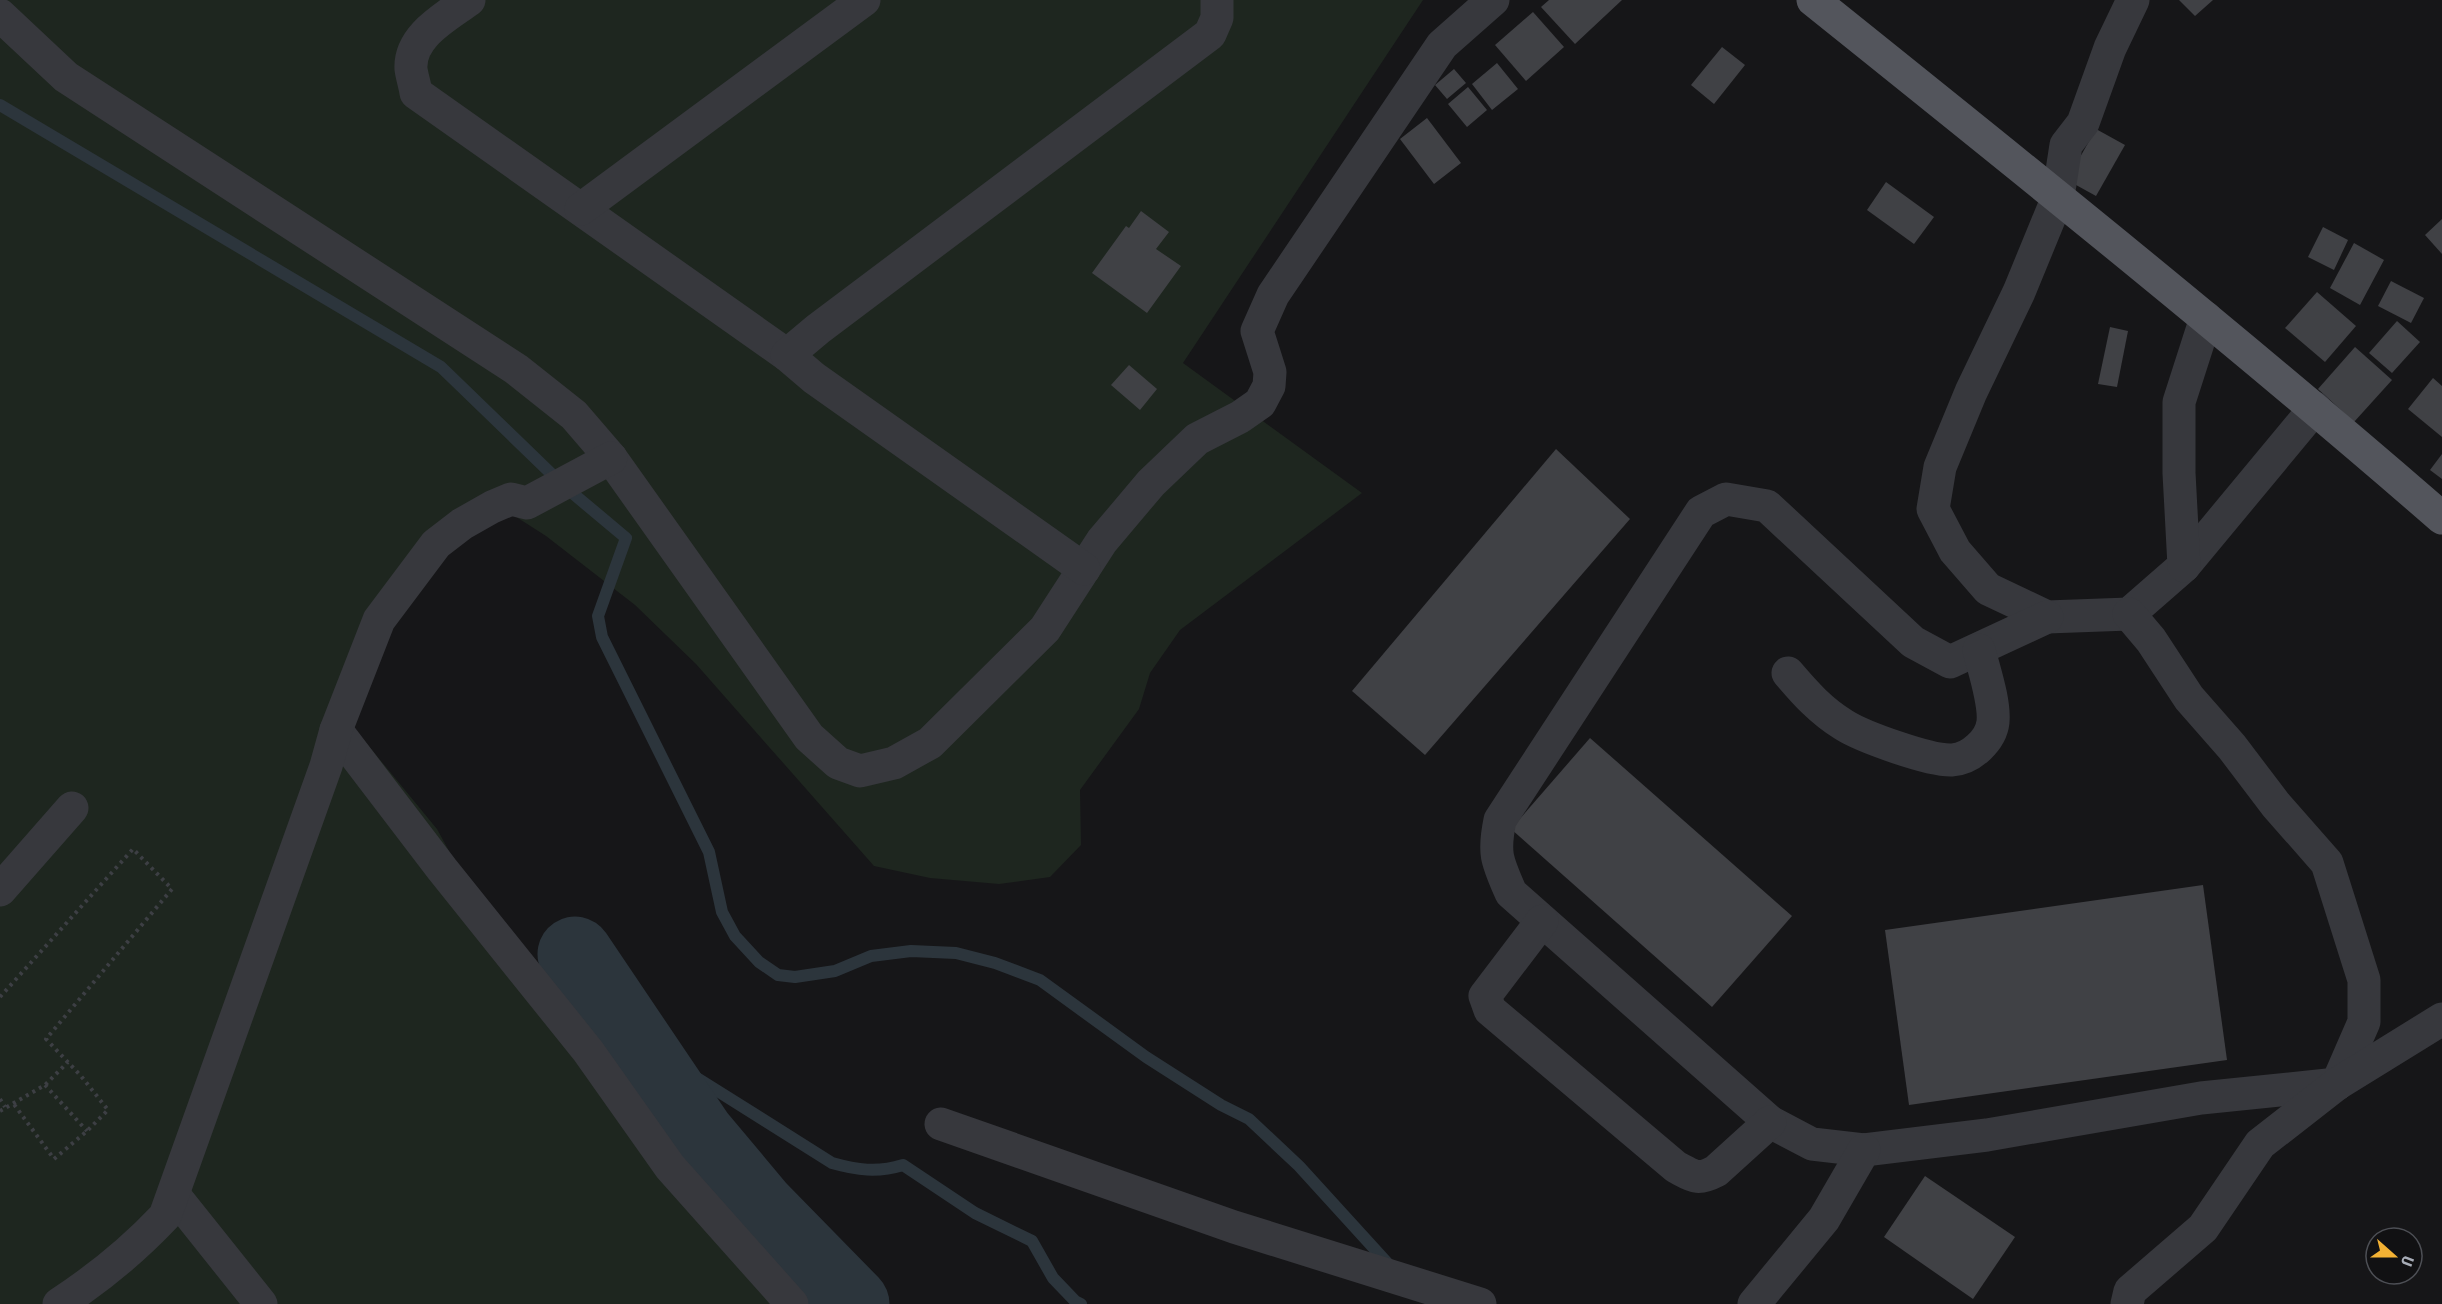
<svg xmlns="http://www.w3.org/2000/svg" width="2442" height="1304" viewBox="0 0 2442 1304" font-family="'Fira Sans Condensed',sans-serif">
<style>
.green{fill:#1e261f}
.lines{fill:none;stroke-linecap:round;stroke-linejoin:round}
.stream{stroke:#2c353c;stroke-width:12}
.river{stroke:#2c353c;stroke-width:75}
.building{fill:#404145}
.path{stroke:#3d3f44;stroke-width:4;stroke-dasharray:3 4.5;stroke-linecap:butt}
.minor{stroke:#37383d;stroke-width:33}
.major{stroke:#53555c;stroke-width:33}
</style>
<rect width="100%" height="100%" fill="#161618"/>
<!-- green -->
<polygon class="green" points="0,0 1423,0 1183,363 1362,493 1180,630 1150,673 1139,709 1080,790 1081,845 1050,877 999,884 930,878 874,866 696,664 635,605 546,536 507,511 475,525 389,617 343,731 358,733 437,829 491,928 776,1304 0,1304"/>
<g class="lines">
<!-- stream -->
<g class="stream">
<polyline points="0,105 441,367 564,486 626,538 598,616 602,637 709,852 722,912 735,936 759,962 778,975 795,977 835,971 871,956 911,951 956,953 995,963 1040,980 1146,1057 1221,1105 1249,1119 1299,1166 1391,1267"/>
<path d="M615 1015 689 1073 832 1163C857 1170 877 1173 903 1165L975 1213 1032 1241 1053 1278 1075 1301 1081 1304"/>
</g>
<!-- river -->
<polyline class="river" points="575,954 697,1135 759,1209 852,1304"/>
</g>
<!-- building -->
<g class="building">
<polygon points="1549,0 1622,0 1575,44 1541,7"/>
<polygon points="2179,0 2213,0 2195,16"/>
<polygon points="1533,12 1564,47 1526,81 1495,45"/>
<polygon points="1722,47 1745,65 1714,104 1691,85"/>
<polygon points="1497,63 1518,89 1492,110 1472,84"/>
<polygon points="1454,69 1466,83 1447,99 1435,85"/>
<polygon points="1468,87 1487,110 1467,127 1448,104"/>
<polygon points="1427,118 1461,163 1434,184 1400,139"/>
<polygon points="2096,129 2125,145 2096,196 2067,180"/>
<polygon points="1886,182 1934,217 1914,244 1867,210"/>
<polygon points="1141,211 1169,232 1156,249 1181,266 1147,313 1092,273 1126,226 1129,228"/>
<polygon points="2442,219 2442,254 2425,235"/>
<polygon points="2323,227 2348,240 2334,270 2308,257"/>
<polygon points="2354,243 2384,260 2360,305 2330,288"/>
<polygon points="2391,281 2424,298 2411,323 2378,306"/>
<polygon points="2317,292 2356,326 2325,362 2285,328"/>
<polygon points="2397,321 2420,342 2392,373 2369,353"/>
<polygon points="2110,327 2128,331 2117,387 2098,384"/>
<polygon points="2355,347 2392,380 2354,422 2318,389"/>
<polygon points="1129,365 1157,389 1140,410 1111,385"/>
<polygon points="2433,378 2442,386 2442,437 2408,409"/>
<polygon points="1556,449 1630,519 1425,755 1352,691"/>
<polygon points="2442,454 2442,479 2430,470"/>
<polygon points="1590,738 1792,916 1712,1007 1511,829"/>
<polygon points="2203,885 2227,1060 1909,1105 1885,930"/>
<polygon points="1925,1176 2015,1237 1973,1299 1884,1237"/>
</g>
<g class="lines">
<!-- path -->
<g class="path">
<polyline points="0,997 133,849 172,889 46,1039 81,1076 108,1110 87,1131 54,1159 13,1103"/>
<polyline points="45,1085 87,1131"/>
<polyline points="0,1099 5,1107"/>
<polyline points="0,1111 45,1085 68,1062"/>
</g>
<!-- minor -->
<g class="minor">
<path d="M469 0C446 17 409 36 411 69 412 77 415 85 416 93L787 355"/>
<polyline points="2133,0 2110,48 2083,123 2066,145 2058,197 2019,292 1971,392 1940,467 1933,509 1955,551 1988,589 2047,617 2129,614 2184,566 2315,408"/>
<polyline points="0,15 66,77 516,369 574,415 611,458 809,737 838,763 860,771 894,763 930,743 1045,629 1102,541 1151,483 1197,439 1240,417 1260,403 1269,386 1270,372 1257,331 1273,295 1442,45 1493,0"/>
<polyline points="581,209 864,0"/>
<polyline points="2184,566 2179,473 2179,402 2206,318"/>
<polyline points="1084,569 814,378 787,355 818,329 1210,34 1217,18 1217,0"/>
<polyline points="2129,614 2151,640 2189,698 2232,747 2276,805 2327,863 2364,980 2364,1022 2337,1084"/>
<path d="M2047 617 1950 662 1913 642 1767 506 1726 499 1701 512 1500 820C1493 854 1497 861 1511 893L1770 1122 1812 1144 1864 1150 1987 1135 2201 1098 2337 1084"/>
<path d="M1788 673C1805 693 1821 711 1844 725 1863 737 1930 761 1952 760 1971 759 1991 740 1993 722 1995 702 1984 670 1979 650"/>
<polyline points="336,730 442,869 588,1051 670,1167 792,1304"/>
<polyline points="0,890 72,808"/>
<path d="M1542 921 1485 996 1490 1010 1676 1167C1693 1176 1697 1181 1716 1171L1770 1122"/>
<polyline points="941,1124 1234,1227 1480,1304"/>
<polyline points="174,1195 261,1304"/>
<path d="M59 1304C99 1278 132 1251 165 1216L326 766 336 730 379 620 436 544 462 524 492 507 511 499 527 503 611 458"/>
<polyline points="1754,1304 1824,1219 1864,1150"/>
<polyline points="2127,1304 2130,1291 2203,1228 2260,1144 2337,1084 2442,1019"/>
</g>
<!-- major -->
<path class="major" d="M1813 0C2025 170 2237 340 2442 518"/>
</g>
<!-- north arrow -->
<g transform="translate(2394 1256) rotate(111)"><circle r="28" fill="#111113" stroke="#4d4f55" stroke-width="1.5"/>
<path d="M0-4.5L10 22L0 15L-10 22Z" fill="#f2b134"/>
<text y="-9" font-size="16" font-weight="bold" text-anchor="middle" fill="#a8adb8">U</text>
</g>
</svg>
